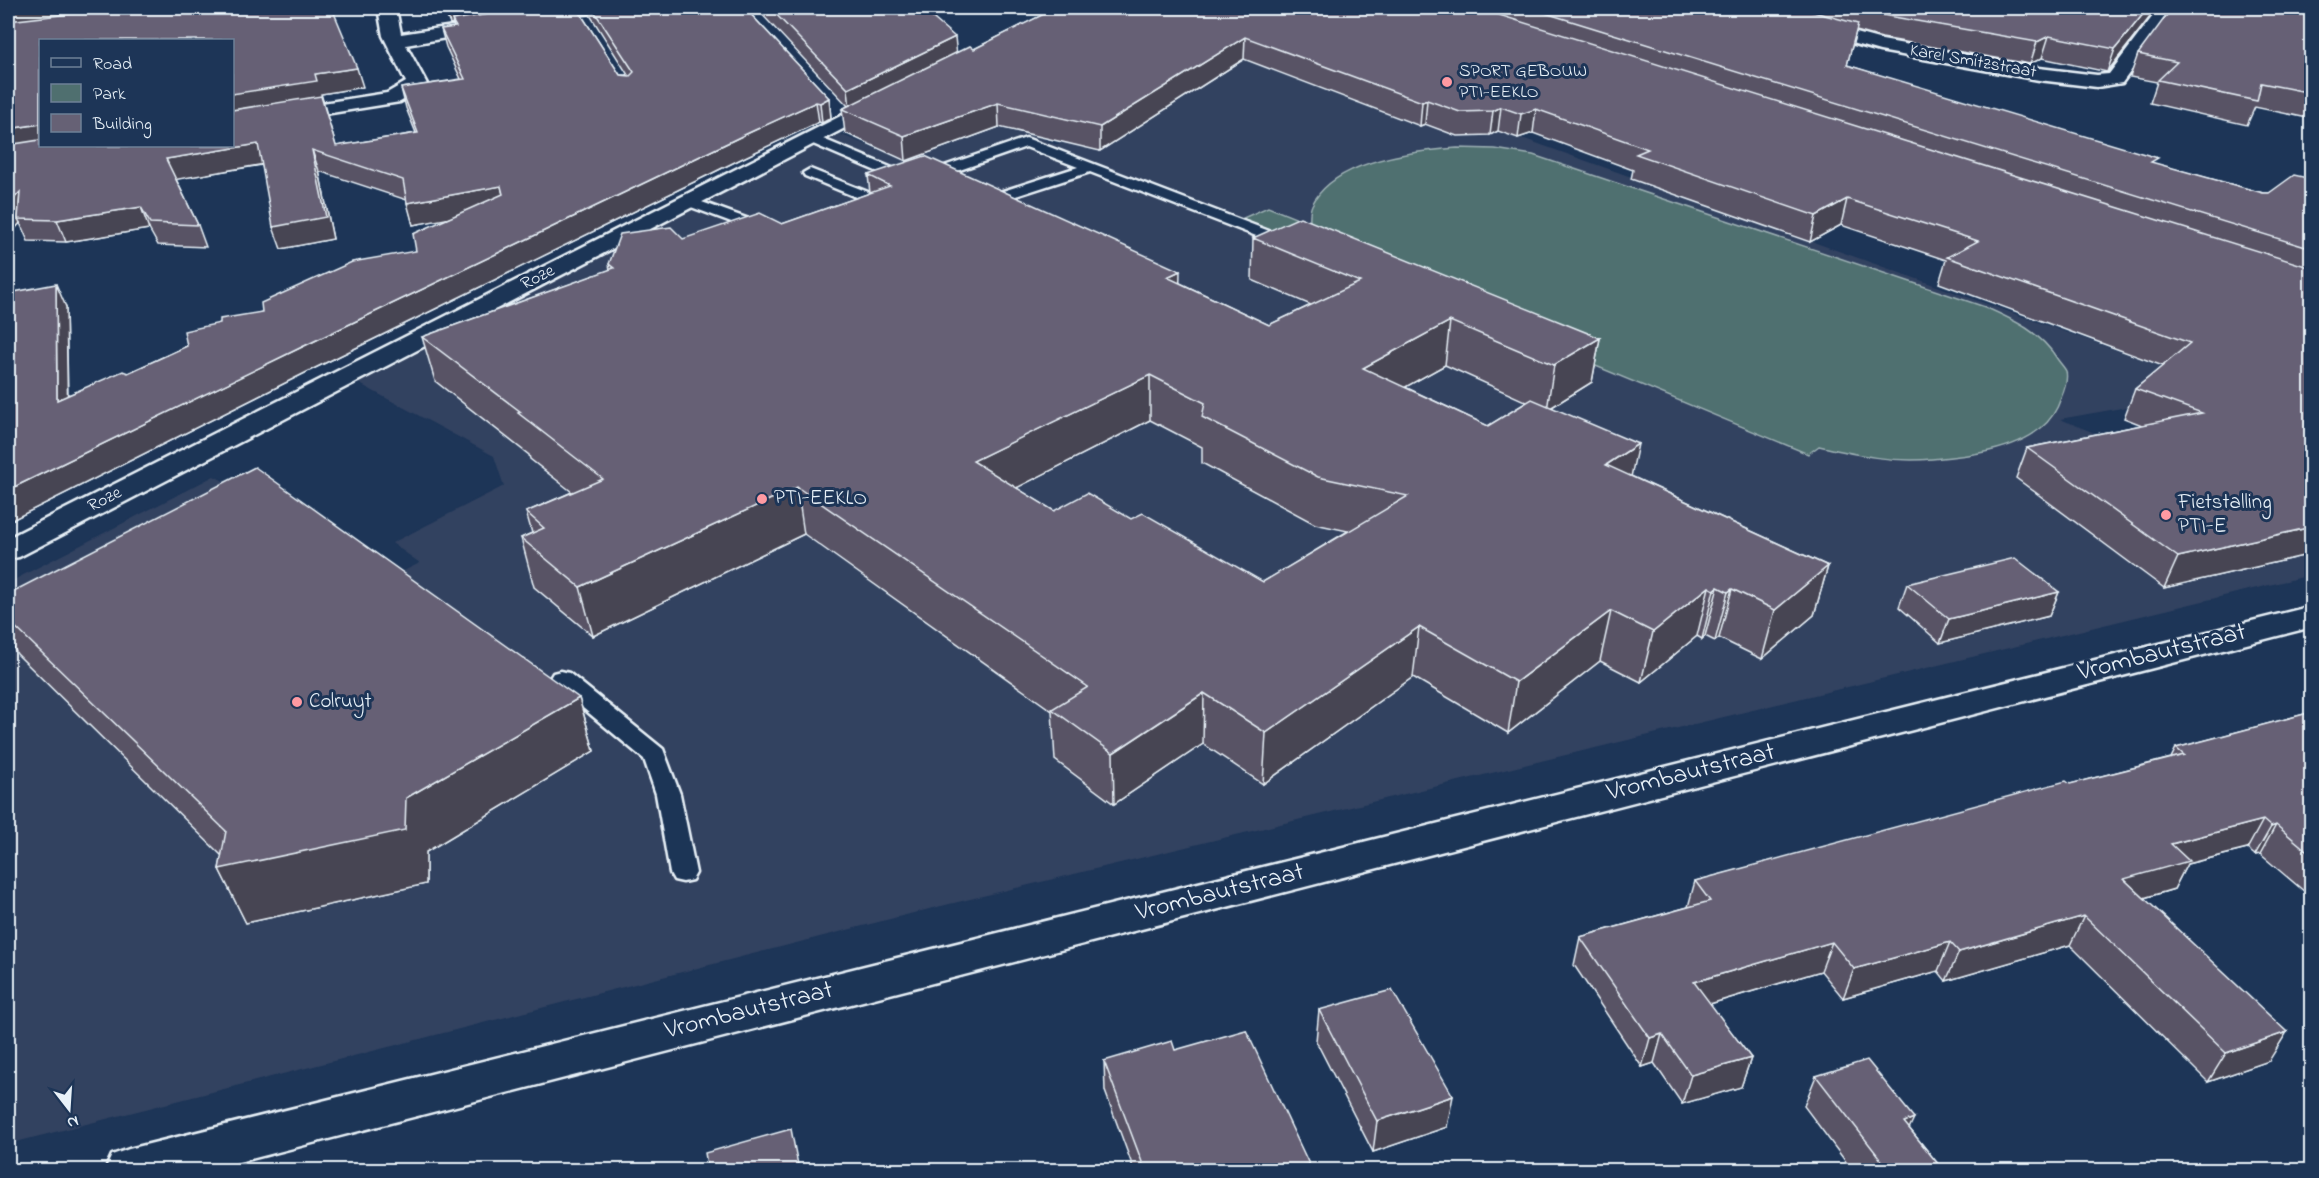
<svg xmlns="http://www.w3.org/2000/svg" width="2319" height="1178" viewBox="0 0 2319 1178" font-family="'Indie Flower',sans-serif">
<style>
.built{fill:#334260}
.green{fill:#4f6f6f;stroke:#9cb0b4;stroke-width:1.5}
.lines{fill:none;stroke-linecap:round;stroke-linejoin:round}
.service-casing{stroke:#e8f1f8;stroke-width:5}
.minor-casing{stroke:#e8f1f8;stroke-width:5}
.tertiary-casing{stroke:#e8f1f8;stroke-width:5}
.service{fill:#1d3557;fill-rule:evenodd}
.minor{fill:#1d3557;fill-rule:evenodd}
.tertiary{fill:#1d3557;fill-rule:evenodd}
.wall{fill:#585365;stroke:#e8f1f8;stroke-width:1.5;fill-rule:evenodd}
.shaded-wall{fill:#474452;stroke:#e8f1f8;stroke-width:1.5}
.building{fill:#666175;stroke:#e8f1f8;stroke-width:1.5;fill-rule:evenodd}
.poi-dot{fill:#ff9aa2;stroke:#1d3557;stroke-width:2}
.labels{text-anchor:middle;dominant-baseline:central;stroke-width:6;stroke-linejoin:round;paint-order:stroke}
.far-street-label{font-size:18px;fill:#e8f1f8;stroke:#1d3557}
.far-poi-label{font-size:18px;fill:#e8f1f8;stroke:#1d3557;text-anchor:start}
.poi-label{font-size:21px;fill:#e8f1f8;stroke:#1d3557;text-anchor:start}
.near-street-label{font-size:26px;fill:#e8f1f8;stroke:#1d3557}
</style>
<rect width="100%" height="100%" fill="#1d3557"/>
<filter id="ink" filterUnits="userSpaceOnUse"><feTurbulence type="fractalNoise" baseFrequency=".0167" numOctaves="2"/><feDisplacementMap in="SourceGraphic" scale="12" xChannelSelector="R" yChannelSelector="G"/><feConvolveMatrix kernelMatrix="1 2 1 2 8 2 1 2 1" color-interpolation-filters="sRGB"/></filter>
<g filter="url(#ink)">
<!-- built -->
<polygon class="built" points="1236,36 2172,370 2127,407 2060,419 2222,485 2311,544 2311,575 933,908 8,1144 8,583 214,476 254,497 371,587 420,563 392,543 504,486 494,456 347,377 839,134 903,159 1008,124 1055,144 1065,143"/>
<!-- green -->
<path class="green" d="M1457 148 1495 149 1533 155 1985 307C2014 320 2041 332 2058 360 2060 363 2064 367 2066 371 2068 379 2064 391 2061 398 2057 410 2051 420 2041 428 2013 451 1967 456 1932 459 1893 463 1857 455 1819 446L1808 454 1241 219 1268 207 1310 224C1310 218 1309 211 1312 205 1334 160 1413 151 1457 148Z"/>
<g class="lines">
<!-- service casing -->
<g class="service-casing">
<g id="service">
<polygon points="811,134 914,177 916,180 909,184 904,183 806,141 804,138 806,135"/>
<polygon points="1026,138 1295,241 1298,244 1290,249 1285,247 1090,172 988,205 978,205 976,202 978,199 1078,167 1026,147 931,180 926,181 919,177 921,174"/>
<polygon points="810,169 873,194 875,197 873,200 863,200 805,176 803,173"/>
<polygon points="688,197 771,227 774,230 766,235 761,233 683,204 681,201 683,198"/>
<polygon points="10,314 18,319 16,335 8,340 8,315"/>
<polygon points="561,671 569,673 663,749 680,794 696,873 692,880 683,882 674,880 670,873 656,794 644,759 553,683 550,678 553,673"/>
</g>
</g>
<!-- minor casing -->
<g class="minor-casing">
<g id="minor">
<polygon points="378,8 396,8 401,34 486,21 492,22 495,26 492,30 486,31 406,45 427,84 424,88 400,102 232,129 232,117 387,93 406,82 383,36"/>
<path d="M547 8H599L596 12C583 15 569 14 556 17 547 20 539 25 528 22L525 18 528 14Z"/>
<polygon points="1738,8 1765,8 1882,40 2039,68 2097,75 2109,74 2159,8 2177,8 2122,83 2097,87 2039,80 1880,51 1741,12"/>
<polygon points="884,94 891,96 894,100 891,104 19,557 8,559 8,538"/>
</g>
</g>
<!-- tertiary casing -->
<g class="tertiary-casing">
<polygon id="tertiary" points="2312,606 2312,627 208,1170 105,1170 112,1155 129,1149"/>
</g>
<!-- service -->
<use href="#service" class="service"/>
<!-- minor -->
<use href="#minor" class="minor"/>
<!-- tertiary -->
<use href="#tertiary" class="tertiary"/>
</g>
<!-- wall -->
<g class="wall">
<path d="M8 8 363 87 321 94 336 146 416 133 406 108 401 88 461 79 446 47 441 29 454 27 453 23 450 24 443 8H577L620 75H628L590 15 588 8H745L829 98 831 118 822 123 819 122 745 157 311 370 8 522 9 359 66 307 68 395 128 373 187 346 220 323 262 312 416 251 449 218 413 225 407 200 319 171 333 239 281 249 262 165 176 179 198 225 206 247 158 245 149 229 66 242 28 241 20 223 8 237ZM40 40 232 146H40Z"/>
<polygon points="756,8 921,8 957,52 974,49 1056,8 2157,8 2107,72 2042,58 2030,64 1882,38 1856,31 1847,65 2156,164 2263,193 2269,193 2312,179 2312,554 2164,588 2016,478 2027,448 2142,425 2124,418 2135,389 2163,366 1939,283 1946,260 1841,225 1810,242 1631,179 1633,170 1533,133 1518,138 1498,131 1490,135 1457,136 1425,124 1420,126 1244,59 1100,151 999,127 906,161 845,133 842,109 848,106"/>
<polygon points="2312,8 2312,119 2255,107 2247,125 2150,103 2157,82 2130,77 2138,54"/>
<path d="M868 175 1180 283 1269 325 1311 305 1252 280 1253 238 1600 338 1592 382 1552 407 1631 476 1828 566 1814 615 1762 659 1719 638 1715 641 1705 636 1702 639 1697 636 1641 682 1600 661 1508 733 1413 677 1263 784 1203 744 1114 804 1055 760 1052 711 804 534 593 636 534 587 521 538 532 533 526 512 572 492 530 459 529 455 435 381 422 337 610 270 609 264 683 239 782 224 870 193ZM1445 365 1527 402 1488 426 1405 387ZM1150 420 1202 447V463L1315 524 1348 531 1263 582 1131 519 1054 511 1016 488Z"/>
<polygon points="1907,584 2059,592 2049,616 1940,643 1899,607"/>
<polygon points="8,594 579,698 594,751 426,852 426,884 246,923 219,869 222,856 17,654 8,636"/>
<polygon points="2312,712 2312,898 2260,854 2255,855 2247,849 2187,864 2174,889 2144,898 2269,1061 2208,1082 2070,945 1946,981 1938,971 1843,998 1821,971 1710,1004 1751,1058 1741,1087 1682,1104 1654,1063 1642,1067 1574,965 1580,937 1688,907 1695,881 2171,758 2176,748"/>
<polygon points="1319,1010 1447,1127 1373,1152 1316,1041"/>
<polygon points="1175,1050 1309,1164 1308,1170 1134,1170 1105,1091 1104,1061"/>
<polygon points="1816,1076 1909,1128 1943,1170 1852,1170 1804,1106"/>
</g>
<!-- shaded-wall -->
<g class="shaded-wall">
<polygon points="8,8 160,8 8,25"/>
<polygon points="446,8 550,8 452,20 453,23 450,24"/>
<polygon points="2148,8 2157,8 2107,72 2115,49"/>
<polygon points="2049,36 2042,58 2030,64 2037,42"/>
<polygon points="955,37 957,56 850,109 848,89"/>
<polygon points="1245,37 1244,59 1100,151 1100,127"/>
<polygon points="357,68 363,87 321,94 323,101 232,115 232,94 315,74"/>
<polygon points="829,98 831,118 822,123 820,103"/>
<polygon points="1427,100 1425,124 1420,126 1422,102"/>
<polygon points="816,102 819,122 745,157 311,370 8,522 8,490 302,347 742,136"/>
<polygon points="998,103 999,127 906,161 904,136"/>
<polygon points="1501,107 1498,131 1490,135 1493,111"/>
<polygon points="1536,109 1533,133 1518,138 1521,114"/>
<polygon points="40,124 40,146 8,152 8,129"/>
<polygon points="258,144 265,164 173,180 166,159"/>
<polygon points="312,150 319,171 333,239 281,249 273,227"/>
<polygon points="501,186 506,208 413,225 407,203"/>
<polygon points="20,192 18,219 20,223 8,237 8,205"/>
<polygon points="1847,199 1841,225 1810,242 1816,216"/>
<polygon points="141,207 149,229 66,242 57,220"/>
<polygon points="1180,271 1179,314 1167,277"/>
<polygon points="56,284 66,307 68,425 57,400"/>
<polygon points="1450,321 1445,365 1359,413 1363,368"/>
<polygon points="1600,338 1592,382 1547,410 1554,365"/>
<polygon points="1150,375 1150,420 977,508 973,461"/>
<polygon points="1638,444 1628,491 1606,465"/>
<polygon points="797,487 804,534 593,636 580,587"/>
<polygon points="2312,527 2312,554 2164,588 2178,557"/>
<polygon points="1828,566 1814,615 1762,659 1775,610"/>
<polygon points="1709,587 1697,636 1641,682 1653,632"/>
<polygon points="1718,587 1705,636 1702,639 1714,590"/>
<polygon points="1732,589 1719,638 1715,641 1728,592"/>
<polygon points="2059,592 2049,616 1940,643 1949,619"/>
<polygon points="1611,611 1600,661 1508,733 1516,682"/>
<polygon points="1419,627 1413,677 1263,784 1266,733"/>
<polygon points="1204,693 1203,744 1114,804 1113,753"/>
<polygon points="579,698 594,751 426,852 426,884 246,923 219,869 406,798"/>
<polygon points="2263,820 2247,849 2187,864 2174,889 2110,908 2124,879 2171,844"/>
<polygon points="2276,825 2260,854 2255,855 2271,827"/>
<polygon points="2084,916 2070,945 1946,981 1959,952"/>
<polygon points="1832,942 1821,971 1686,1011 1694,982"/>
<polygon points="1950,942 1938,971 1843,998 1854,969"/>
<polygon points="2287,1032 2269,1061 2208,1082 2226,1053"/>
<polygon points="1662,1034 1654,1063 1642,1067 1650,1038"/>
<polygon points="1751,1058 1741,1087 1682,1104 1691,1075"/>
<polygon points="1453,1096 1447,1127 1373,1152 1377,1121"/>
<polygon points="1914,1118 1900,1148 1904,1122"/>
<polygon points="1309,1164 1308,1170 1288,1170"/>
</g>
<!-- building -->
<g class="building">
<polygon points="122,8 332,8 357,68 315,74 317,81 232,94 232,40 40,40 40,124 8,129 8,21"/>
<polygon points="526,8 577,8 620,75 630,76 634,72 592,8 745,8 829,98 820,103 816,102 742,136 302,347 8,490 8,359 9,359 14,292 56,284 57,400 123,371 128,373 187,346 184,331 220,323 220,319 262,312 261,303 352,262 416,251 413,234 503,194 501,186 407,203 403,180 312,150 326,217 273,227 258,144 166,159 198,225 150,223 141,207 57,220 18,219 20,192 8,205 8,145 40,140 40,146 232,146 232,110 321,96 336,146 418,133 401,88 465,79 441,29 456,27 452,20"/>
<polygon points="770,8 921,8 955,37 848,89"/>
<polygon points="1056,8 1477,8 2312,268 2312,527 2178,557 2027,448 2202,413 2135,389 2190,343 1947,257 1978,241 1847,199 1816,216 1636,154 1648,149 1536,109 1521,114 1501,107 1493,111 1460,112 1427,100 1422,102 1245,37 1100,127 998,103 904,136 842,109 970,46 974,49"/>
<polygon points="1529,8 1799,8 1858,24 1847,65 2158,158 2151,162 2263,193 2269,193 2294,175 2312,179 2312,249"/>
<polygon points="1856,8 2148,8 2115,49 2049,36 2037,42 1888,16"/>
<polygon points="2172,8 2312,8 2312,93 2261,83 2257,101 2158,80 2177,62 2138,54"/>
<path d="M925 156 1180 271 1167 277 1269 325 1360 282 1253 238 1300 217 1600 338 1554 365 1450 321 1363 368 1488 426 1532 399 1638 444 1606 465 1828 566 1775 610 1732 589 1728 592 1718 587 1714 590 1709 587 1653 632 1611 611 1516 682 1419 627 1266 733 1204 693 1113 753 1052 709 1088 687 797 487 580 587 521 538 544 528 526 512 603 479 518 413 521 412 422 337 614 268 609 264 620 234 671 227 683 239 760 213 782 224 890 186 868 175ZM1150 375 1205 403 1202 417 1318 477 1408 496 1263 582 1143 513 1131 519 1087 493 1054 511 973 461Z"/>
<polygon points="255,467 579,698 406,798 405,830 219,869 226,831 8,620 8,594"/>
<polygon points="2015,558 2059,592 1949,619 1907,584"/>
<polygon points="2312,712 2312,855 2276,825 2271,827 2263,820 2171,844 2189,861 2124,879 2287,1032 2226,1053 2084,916 1959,952 1950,942 1854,969 1832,942 1694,982 1751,1058 1691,1075 1662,1034 1650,1038 1580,937 1710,901 1695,881 2066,781 2070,784 2184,755 2176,748"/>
<polygon points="1392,990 1453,1096 1377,1121 1319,1010"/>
<polygon points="1246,1030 1309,1164 1288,1170 1145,1170 1104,1061 1172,1041 1175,1050"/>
<polygon points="1867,1060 1914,1118 1904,1122 1943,1170 1889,1170 1816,1076"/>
<polygon points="791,1129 799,1170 708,1170 705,1153"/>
</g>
</g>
<!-- markers -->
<g class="poi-dot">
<circle cx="1447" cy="82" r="6"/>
<circle cx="762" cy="499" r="6"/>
<circle cx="2166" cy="515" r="6"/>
<circle cx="297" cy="702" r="6"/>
</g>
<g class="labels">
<!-- far-street labels -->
<g class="far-street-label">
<text transform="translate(1973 62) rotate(10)">Karel Smitzstraat</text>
<text transform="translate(538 278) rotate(-27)">Roze</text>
<text transform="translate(105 500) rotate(-27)">Roze</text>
</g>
<!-- far-poi labels -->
<g class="far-poi-label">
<text x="1459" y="72">SPORT GEBOUW<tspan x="1459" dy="21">PTI-EEKLO</tspan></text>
</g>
<!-- poi labels -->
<g class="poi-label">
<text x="774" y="499">PTI-EEKLO</text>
<text x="2178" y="503">Fietstalling<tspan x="2178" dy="24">PTI-E</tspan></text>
<text x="309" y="702">Colruyt</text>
</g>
<!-- near-street labels -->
<g class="near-street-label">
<text transform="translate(2162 653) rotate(-14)">Vrombautstraat</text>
<text transform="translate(1691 773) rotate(-14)">Vrombautstraat</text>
<text transform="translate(1220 893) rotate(-14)">Vrombautstraat</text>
<text transform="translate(749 1011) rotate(-14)">Vrombautstraat</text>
</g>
</g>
<!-- margin -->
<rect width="2319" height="1178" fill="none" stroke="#1d3557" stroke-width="30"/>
<rect x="15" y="15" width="2289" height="1148" fill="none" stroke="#e8f1f8" stroke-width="2" filter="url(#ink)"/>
<!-- legend -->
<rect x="39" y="39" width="195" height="108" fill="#1d3557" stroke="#6e8097" stroke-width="1.5"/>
<rect x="51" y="58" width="30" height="9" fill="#1d3557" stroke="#6e8097" stroke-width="1.5"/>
<text x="93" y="69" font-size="18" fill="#e8f1f8">Road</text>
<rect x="51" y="84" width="30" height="18" fill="#4f6f6f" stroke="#6e8097" stroke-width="1.5"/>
<text x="93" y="99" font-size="18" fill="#e8f1f8">Park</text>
<rect x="51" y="114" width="30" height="18" fill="#666175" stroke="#6e8097" stroke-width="1.5"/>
<text x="93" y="129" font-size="18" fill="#e8f1f8">Building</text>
<!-- north arrow -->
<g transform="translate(69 1109) rotate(163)" stroke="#1d3557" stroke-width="4.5" paint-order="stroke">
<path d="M0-4.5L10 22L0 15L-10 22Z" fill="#e8f1f8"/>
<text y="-9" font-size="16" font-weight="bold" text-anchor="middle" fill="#e8f1f8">N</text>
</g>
</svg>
